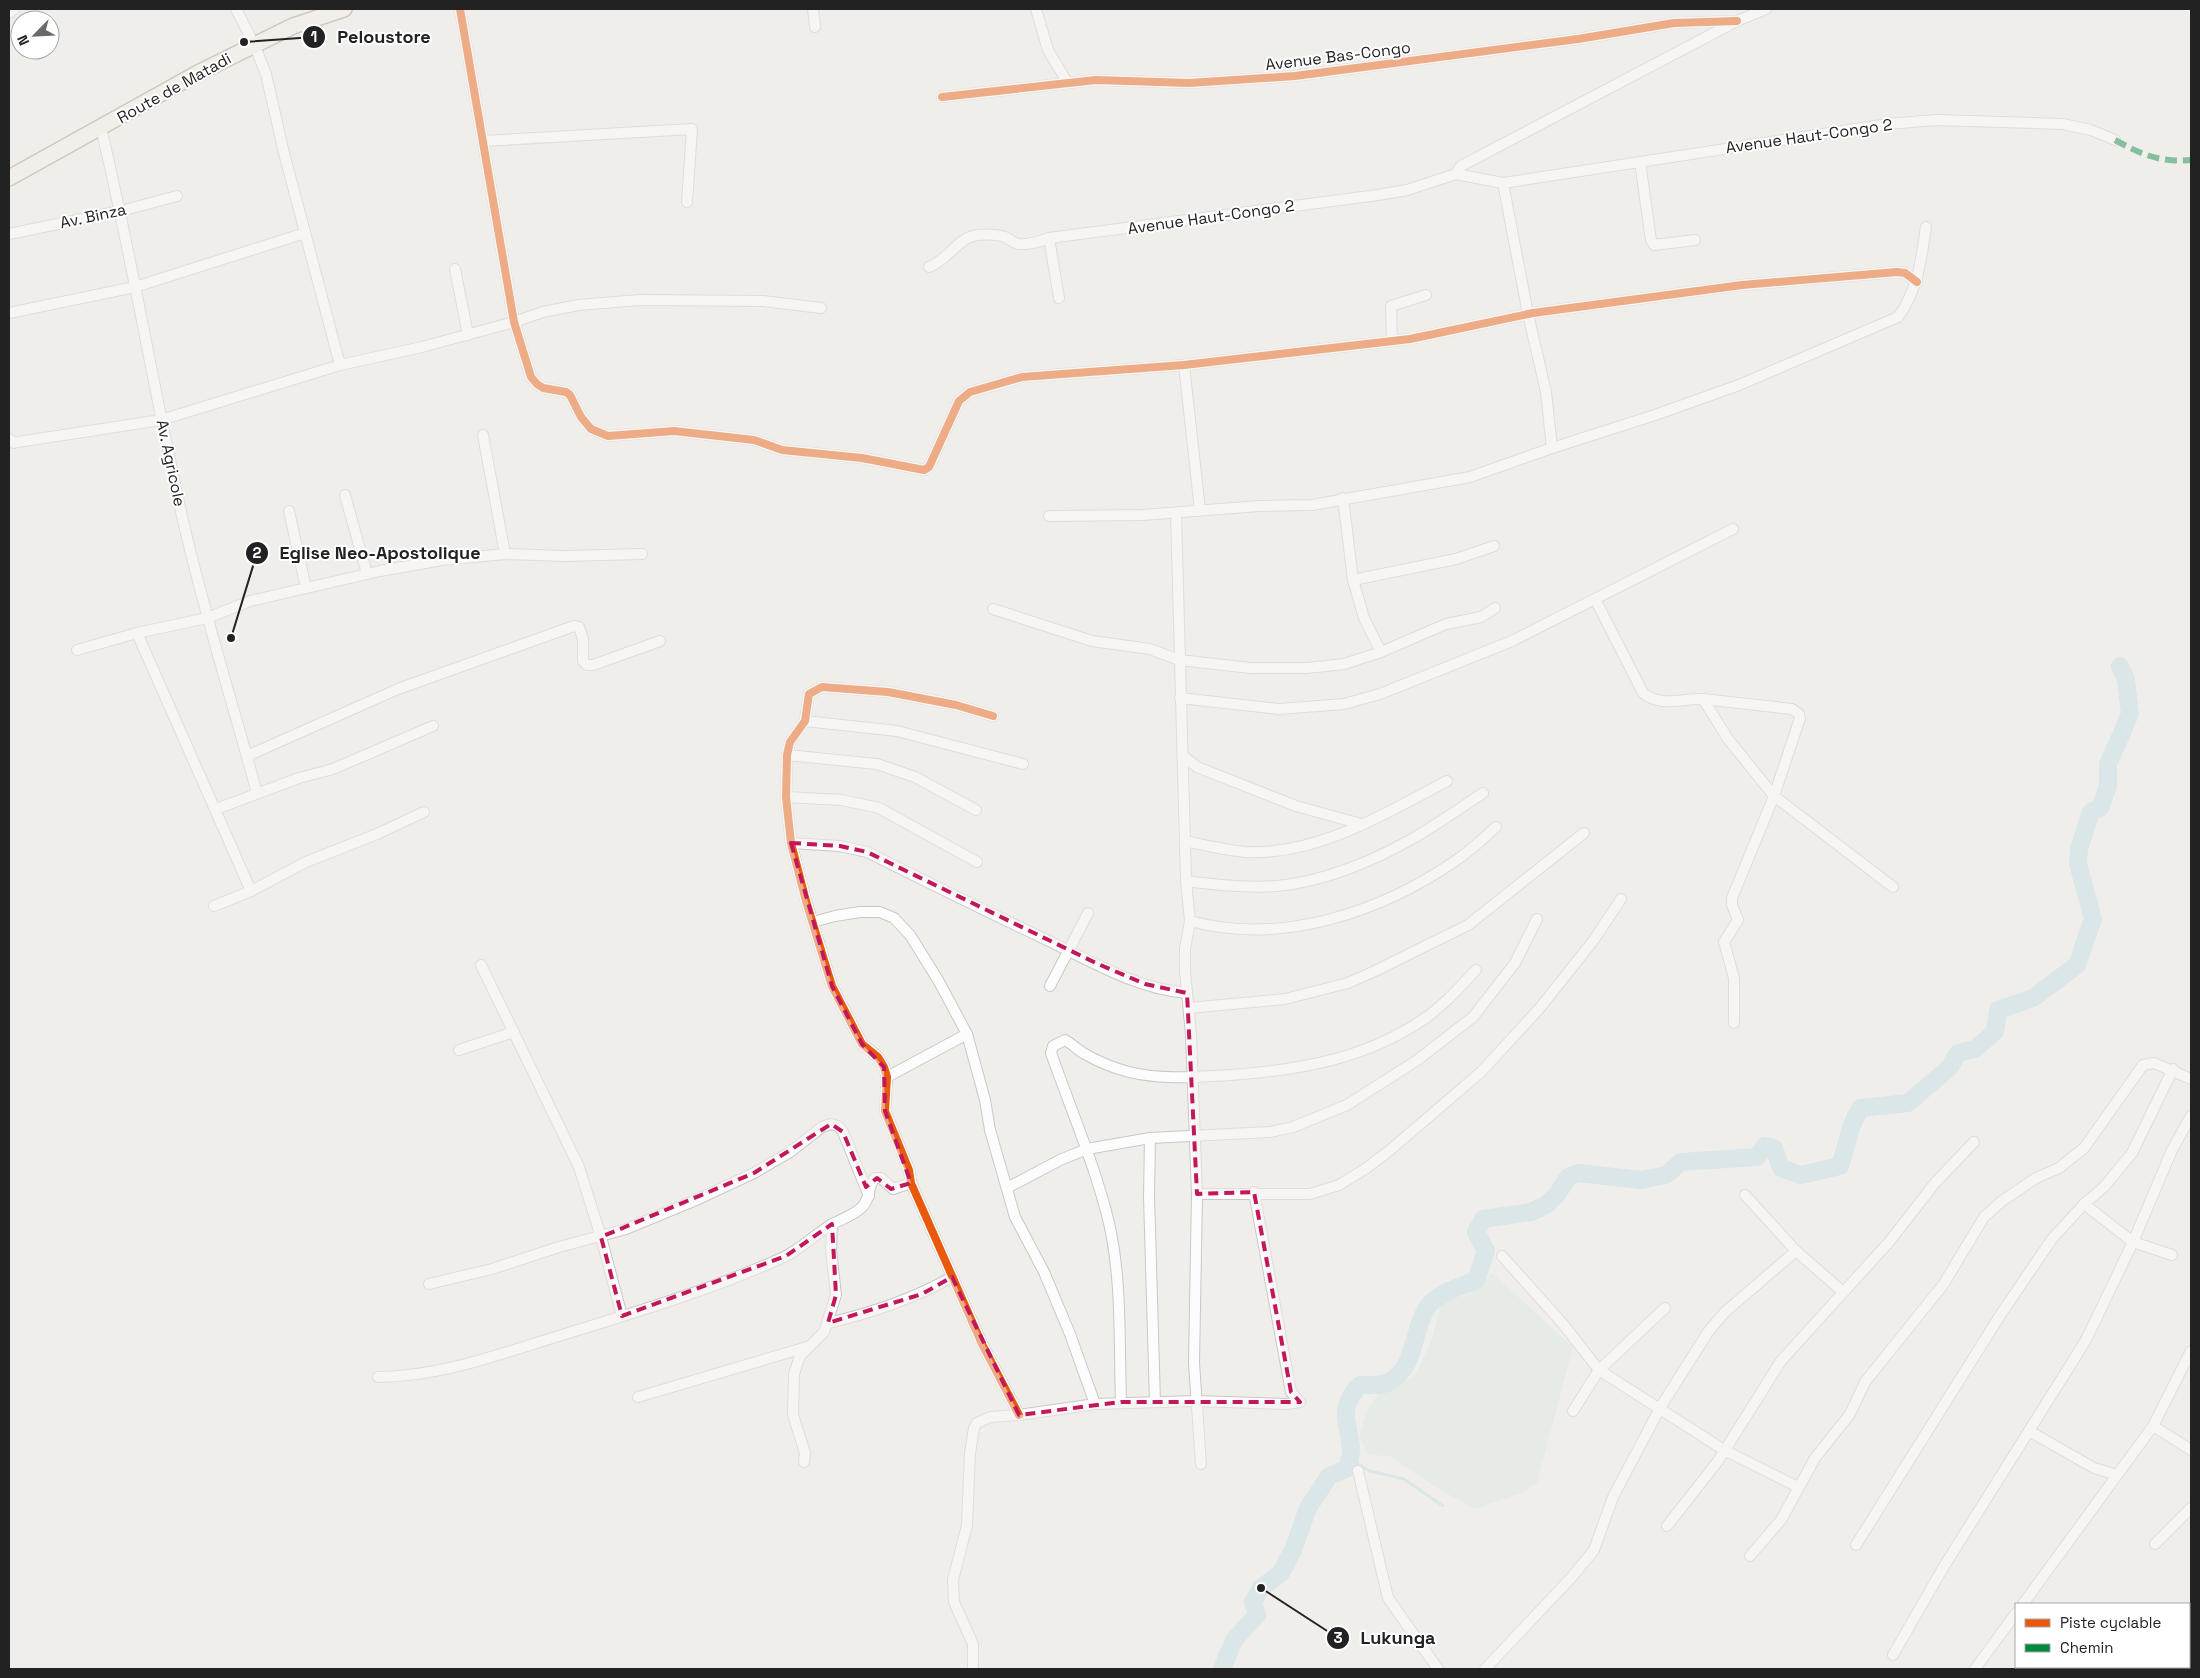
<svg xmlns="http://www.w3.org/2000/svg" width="2200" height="1678" viewBox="0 0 2200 1678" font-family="'Space Grotesk',sans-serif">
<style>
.wetland{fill:#d9e6de}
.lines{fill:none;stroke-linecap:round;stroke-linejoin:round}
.stream{stroke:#bfdbe3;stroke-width:3}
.river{stroke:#bfdbe3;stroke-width:18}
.street-casing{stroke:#c9c8c7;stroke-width:12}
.primary-casing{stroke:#a79c86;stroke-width:18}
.street{stroke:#fdfcfc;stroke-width:10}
.primary{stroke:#f3ede7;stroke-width:15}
.quiet{stroke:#00873e;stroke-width:6;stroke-dasharray:12 6;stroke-linecap:butt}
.cycleway-casing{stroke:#fff;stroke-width:11}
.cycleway{stroke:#e8590c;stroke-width:8}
.marked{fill:none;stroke:#c2185b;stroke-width:4;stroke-dasharray:10 6;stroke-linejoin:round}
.labels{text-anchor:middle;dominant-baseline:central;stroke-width:4;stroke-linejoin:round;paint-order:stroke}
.street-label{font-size:16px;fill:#222;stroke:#fff}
.leader{fill:none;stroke:#222;stroke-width:2}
.callout-dot{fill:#222;stroke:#fff;stroke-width:2}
.mark-label{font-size:15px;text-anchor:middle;font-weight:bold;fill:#fff}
.callout-label{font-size:18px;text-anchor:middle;font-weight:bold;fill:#222;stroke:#fff;stroke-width:4;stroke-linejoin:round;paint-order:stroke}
</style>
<rect width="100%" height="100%" fill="#f0eeeb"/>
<!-- wetland -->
<polygon class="wetland" points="1492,1273 1573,1347 1537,1483 1524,1492 1475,1509 1435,1487 1390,1456 1368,1455 1359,1436 1368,1408 1382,1389 1415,1376 1432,1339 1441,1302 1470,1294"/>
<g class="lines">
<!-- stream -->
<polyline class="stream" points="1351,1460 1370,1471 1404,1479 1443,1506"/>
<!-- river -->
<path class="river" d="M1222 1669 1234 1640 1257 1615 1253 1602 1261 1588 1281 1573 1293 1550 1308 1508 1329 1476 1346 1469C1363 1438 1328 1416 1360 1385 1368 1385 1380 1386 1387 1383 1416 1369 1412 1333 1426 1309 1436 1293 1460 1287 1476 1280L1486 1251 1476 1232 1483 1219 1531 1212 1546 1205 1558 1193 1568 1177 1578 1173 1641 1180 1666 1175 1681 1162 1757 1157 1765 1146 1774 1148 1781 1168 1801 1175 1840 1166C1847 1147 1849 1124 1861 1108L1908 1103 1950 1067 1958 1053 1975 1049 1995 1032 1998 1010 2033 998 2077 965 2093 919 2078 864 2079 849 2091 812 2100 808 2108 786V764L2130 714 2126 680 2120 666"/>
<!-- street casing -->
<g class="street-casing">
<g id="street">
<polyline points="236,9 254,44 266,74 284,153 340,365"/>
<polyline points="460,9 514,322 531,377 537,384 543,388 566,392 570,395 581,417 591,429 608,436 674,431 754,440 782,450 862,458 924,470 929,467 959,401 970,392 1022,377 1184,365 1410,339 1533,313 1742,285 1897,272 1905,273 1917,282"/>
<polyline points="813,9 815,27"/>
<polyline points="1036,9 1048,50 1067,82"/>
<polyline points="9,13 14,9"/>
<polyline points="942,97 1096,80 1189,83 1295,76 1578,39 1674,23 1737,21"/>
<path d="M101 128C132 257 153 387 182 516 203 610 232 701 257 793"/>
<polyline points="484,141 692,129 687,202"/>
<polyline points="1640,162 1651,240 1654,245 1695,240"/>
<polyline points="1456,174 1461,166 1737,21 1766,9"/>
<polyline points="1503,183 1888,124 1936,120 2063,124 2091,130 2115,140"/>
<polyline points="9,234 121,211 177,196"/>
<polyline points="1049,238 1059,298"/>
<path d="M929 267C949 259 958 239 973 236 982 234 996 234 1005 237 1010 239 1013 243 1018 244 1029 245 1039 242 1049 238L1378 195 1407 190 1456 174 1503 183 1528 314 1546 392 1552 448 1470 477 1312 505 1259 506 1143 515 1049 516"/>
<polyline points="455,269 468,335"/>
<polyline points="9,313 135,287 305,233"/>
<polyline points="1392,341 1391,306 1426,295"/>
<polyline points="1184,365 1200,510"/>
<polyline points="483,435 505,554"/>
<polyline points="9,439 14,443 18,442 161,420 340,365 422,347 514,322 543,312 578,305 640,300 763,301 821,308"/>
<path d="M1552 448 1655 415 1739 385 1898 317C1918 290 1921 260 1926 227"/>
<polyline points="345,495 367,574"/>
<polyline points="1343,498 1353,580 1364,618 1381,652"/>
<polyline points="289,511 306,588"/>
<polyline points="1176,513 1186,881 1190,921 1185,949 1185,971 1191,1035 1197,1194 1194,1363 1201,1464"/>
<polyline points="1353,580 1456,559 1494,546"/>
<path d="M1595 599 1643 693C1662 708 1681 698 1703 699L1728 739 1774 796 1893 887"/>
<polyline points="993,609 1092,641 1150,649 1179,660 1251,668 1307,668 1344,664 1381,652 1446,624 1481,617 1495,608"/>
<polyline points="137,633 251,891"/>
<polyline points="77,650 137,633 207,618 250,601 380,571 442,560 505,554 564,556 642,554"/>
<polyline points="1180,698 1279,709 1344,704 1380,694 1512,641 1733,529"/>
<polyline points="1703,699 1792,709 1799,714 1800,718 1774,796 1732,898 1732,905 1738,920 1724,942 1734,978 1734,1023"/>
<polyline points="993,716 956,705 888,692 822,687 809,694 805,721 790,742 787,755 786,797 791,843 806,901 832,986 862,1044 878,1057 884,1067 887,1077 885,1111 909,1170 911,1183 982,1344 1019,1415"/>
<polyline points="805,721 897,731 1023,764"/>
<polyline points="787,755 877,764 915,777 976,810"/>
<polyline points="247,756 398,689 574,626 579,627 583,639 583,661 587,665 593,665 660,641"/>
<polyline points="1183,756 1197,767 1296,806 1361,824"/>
<polyline points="786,797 842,800 879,808 977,862"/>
<polyline points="216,809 299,778 333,769 433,726"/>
<path d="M1185 841C1204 845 1225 850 1245 852 1317 856 1386 813 1447 781"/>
<path d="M791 843 840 846 867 852C927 882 988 912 1049 941 1092 962 1138 989 1187 993"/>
<path d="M1186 881C1215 885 1248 888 1277 886 1322 882 1371 862 1410 840 1435 826 1459 809 1483 793"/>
<polyline points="214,906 251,891 306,862 377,834 424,812"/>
<path d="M1190 921C1282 946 1382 912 1458 859 1471 850 1484 838 1496 827"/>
<polyline points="813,922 835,916 860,912 880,912 894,918 910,935 938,980 967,1034 985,1100 990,1130 1015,1217 1044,1272 1070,1334 1095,1404"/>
<polyline points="481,965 579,1167 601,1237 622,1316"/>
<polyline points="1050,986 1088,913"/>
<polyline points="1189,1008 1285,999 1348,983 1375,971 1468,925 1584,833"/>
<polyline points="459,1050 514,1032"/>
<polyline points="887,1077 967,1034"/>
<polyline points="1150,1138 1149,1196 1155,1402"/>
<polyline points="1007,1188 1060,1160 1087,1149 1150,1138 1270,1132 1293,1127 1347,1105 1416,1061 1473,1017 1515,963 1537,919"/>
<polyline points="1197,1194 1310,1194 1339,1185 1365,1169 1389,1151 1481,1072 1539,1009 1593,941 1621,899"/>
<polyline points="1745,1195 1796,1251 1842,1291"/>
<polyline points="2084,1204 2133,1242 2172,1255"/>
<polyline points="1502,1256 1563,1324 1599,1370 1724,1450 1798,1487"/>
<polyline points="429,1284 492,1269 559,1247 626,1229 694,1201 754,1173 790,1152 822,1127 831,1124 838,1126 843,1132 869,1196"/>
<path d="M828 1323C872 1313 913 1299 952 1277"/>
<path d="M378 1377C440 1377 503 1353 562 1335 637 1312 713 1289 784 1257 801 1249 815 1234 831 1225 841 1219 852 1216 861 1208 871 1200 867 1186 875 1178H881L893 1189 911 1183"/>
<polyline points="638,1397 807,1347"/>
<path d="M1121 1402C1119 1344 1122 1280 1109 1223 1095 1165 1071 1110 1051 1053L1053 1046 1065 1040C1072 1044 1077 1049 1083 1053 1097 1061 1113 1068 1129 1072 1162 1080 1197 1077 1231 1075 1300 1070 1365 1059 1424 1019 1444 1005 1460 987 1476 970"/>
<polyline points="1573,1411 1599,1370 1665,1308"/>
<polyline points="2153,1426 2191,1450"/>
<polyline points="2029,1431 2094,1468 2117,1475"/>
<polyline points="804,1462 805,1453 793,1415 794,1374 800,1356 824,1332 836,1295 831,1250 832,1224"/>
<polyline points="1358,1471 1388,1598 1438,1669"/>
<polyline points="1667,1526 1718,1461 1781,1361 1889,1242 1935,1183 1974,1142"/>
<polyline points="2155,1544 2191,1508"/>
<polyline points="1856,1545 2001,1314 2052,1239 2084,1204 2104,1187 2132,1153 2173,1069"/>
<polyline points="1750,1556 1781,1520 1815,1458 1850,1414 1865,1382 1943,1285 1984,1217 2002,1201 2036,1178 2059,1168 2084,1148 2143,1065 2154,1063 2191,1079"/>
<polyline points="2023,1604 2153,1426 2191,1351"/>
<polyline points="1893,1655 1943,1568 2086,1340 2133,1242 2172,1150 2191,1116"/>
<polyline points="973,1669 973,1644 954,1602 953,1580 967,1525 970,1453 974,1428 977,1423 990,1417 1019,1415 1095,1404 1196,1401 1287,1404 1300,1402 1291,1392 1254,1192"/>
<polyline points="1485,1669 1571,1578 1594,1550 1613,1497 1660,1408 1708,1332 1725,1312 1796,1251"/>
<polyline points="1975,1669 2016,1613"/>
</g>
</g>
<!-- primary casing -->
<g class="primary-casing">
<polyline id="primary" points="9,178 198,73 293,26 344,9"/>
</g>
<!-- street -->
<use href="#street" class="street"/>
<!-- primary -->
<use href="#primary" class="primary"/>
<!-- quiet -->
<path class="quiet" d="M2115 140C2141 154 2160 163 2191 160"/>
<!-- cycleway casing -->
<g class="cycleway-casing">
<g id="cycleway">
<polyline points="460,9 514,322 531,377 537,384 543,388 566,392 570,395 581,417 591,429 608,436 674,431 754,440 782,450 862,458 924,470 929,467 959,401 970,392 1022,377 1184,365 1410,339 1533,313 1742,285 1897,272 1905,273 1917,282"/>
<polyline points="942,97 1096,80 1189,83 1295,76 1578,39 1674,23 1737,21"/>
<polyline points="993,716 956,705 888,692 822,687 809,694 805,721 790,742 787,755 786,797 791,843 806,901 832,986 862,1044 878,1057 884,1067 887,1077 885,1111 909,1170 911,1183 982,1344 1019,1415"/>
</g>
</g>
<!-- cycleway -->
<use href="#cycleway" class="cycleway"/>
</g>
<!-- marked area -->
<path d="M0 0H2200V1678H0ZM791 843 840 846 867 852 1098 964 1145 984 1187 993 1197 1194 1254 1192 1291 1392 1300 1402H1121L1019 1415 952 1277 922 1294 828 1323 836 1295 832 1224 786 1256 622 1316 601 1237 754 1173 831 1124 843 1132 866 1187 877 1178 891 1189 911 1183 885 1111 884 1067 862 1044 832 986Z" fill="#f0eeeb" fill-opacity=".55" fill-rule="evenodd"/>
<path class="marked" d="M791 843 840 846 867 852 1098 964 1145 984 1187 993 1197 1194 1254 1192 1291 1392 1300 1402H1121L1019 1415 952 1277 922 1294 828 1323 836 1295 832 1224 786 1256 622 1316 601 1237 754 1173 831 1124 843 1132 866 1187 877 1178 891 1189 911 1183 885 1111 884 1067 862 1044 832 986Z"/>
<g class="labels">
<!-- street labels -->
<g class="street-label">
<text transform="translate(1338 56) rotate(-7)">Avenue Bas-Congo</text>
<text transform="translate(174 88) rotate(-29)">Route de Matadi</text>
<text transform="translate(1809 136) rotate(-8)">Avenue Haut-Congo 2</text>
<text transform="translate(93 216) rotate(-12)">Av. Binza</text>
<text transform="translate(1211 217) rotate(-8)">Avenue Haut-Congo 2</text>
<text transform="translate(171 463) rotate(78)">Av. Agricole</text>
</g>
</g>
<!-- callouts -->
<path class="leader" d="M244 42L314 37M231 638L257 553M1261 1588L1338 1638"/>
<g class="callout-dot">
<circle cx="244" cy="42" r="5"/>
<circle cx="231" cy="638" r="5"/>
<circle cx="1261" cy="1588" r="5"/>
<circle cx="314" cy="37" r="12"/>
<circle cx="257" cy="553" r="12"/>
<circle cx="1338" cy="1638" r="12"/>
</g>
<g class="mark-label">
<text x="314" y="42">1</text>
<text x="257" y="558">2</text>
<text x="1338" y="1643">3</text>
</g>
<g class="callout-label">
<text x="384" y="43">Peloustore</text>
<text x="380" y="559">Eglise Neo-Apostolique</text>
<text x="1398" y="1644">Lukunga</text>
</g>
<!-- border -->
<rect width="2200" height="1678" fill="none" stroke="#222222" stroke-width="20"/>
<!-- legend -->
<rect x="2015" y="1603" width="175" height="65" fill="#ffffff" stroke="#a7a7a7"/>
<rect x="2025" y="1619" width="25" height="8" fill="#e8590c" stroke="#a7a7a7"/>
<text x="2060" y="1628" font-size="15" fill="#222222">Piste cyclable</text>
<rect x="2025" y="1644" width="25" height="8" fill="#00873e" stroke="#a7a7a7"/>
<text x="2060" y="1653" font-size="15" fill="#222222">Chemin</text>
<!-- north arrow -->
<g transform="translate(35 35) rotate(246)"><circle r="24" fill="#ffffff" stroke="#a7a7a7"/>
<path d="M0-4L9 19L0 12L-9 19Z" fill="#6a6968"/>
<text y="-8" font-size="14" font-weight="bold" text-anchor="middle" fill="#222222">N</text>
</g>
</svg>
